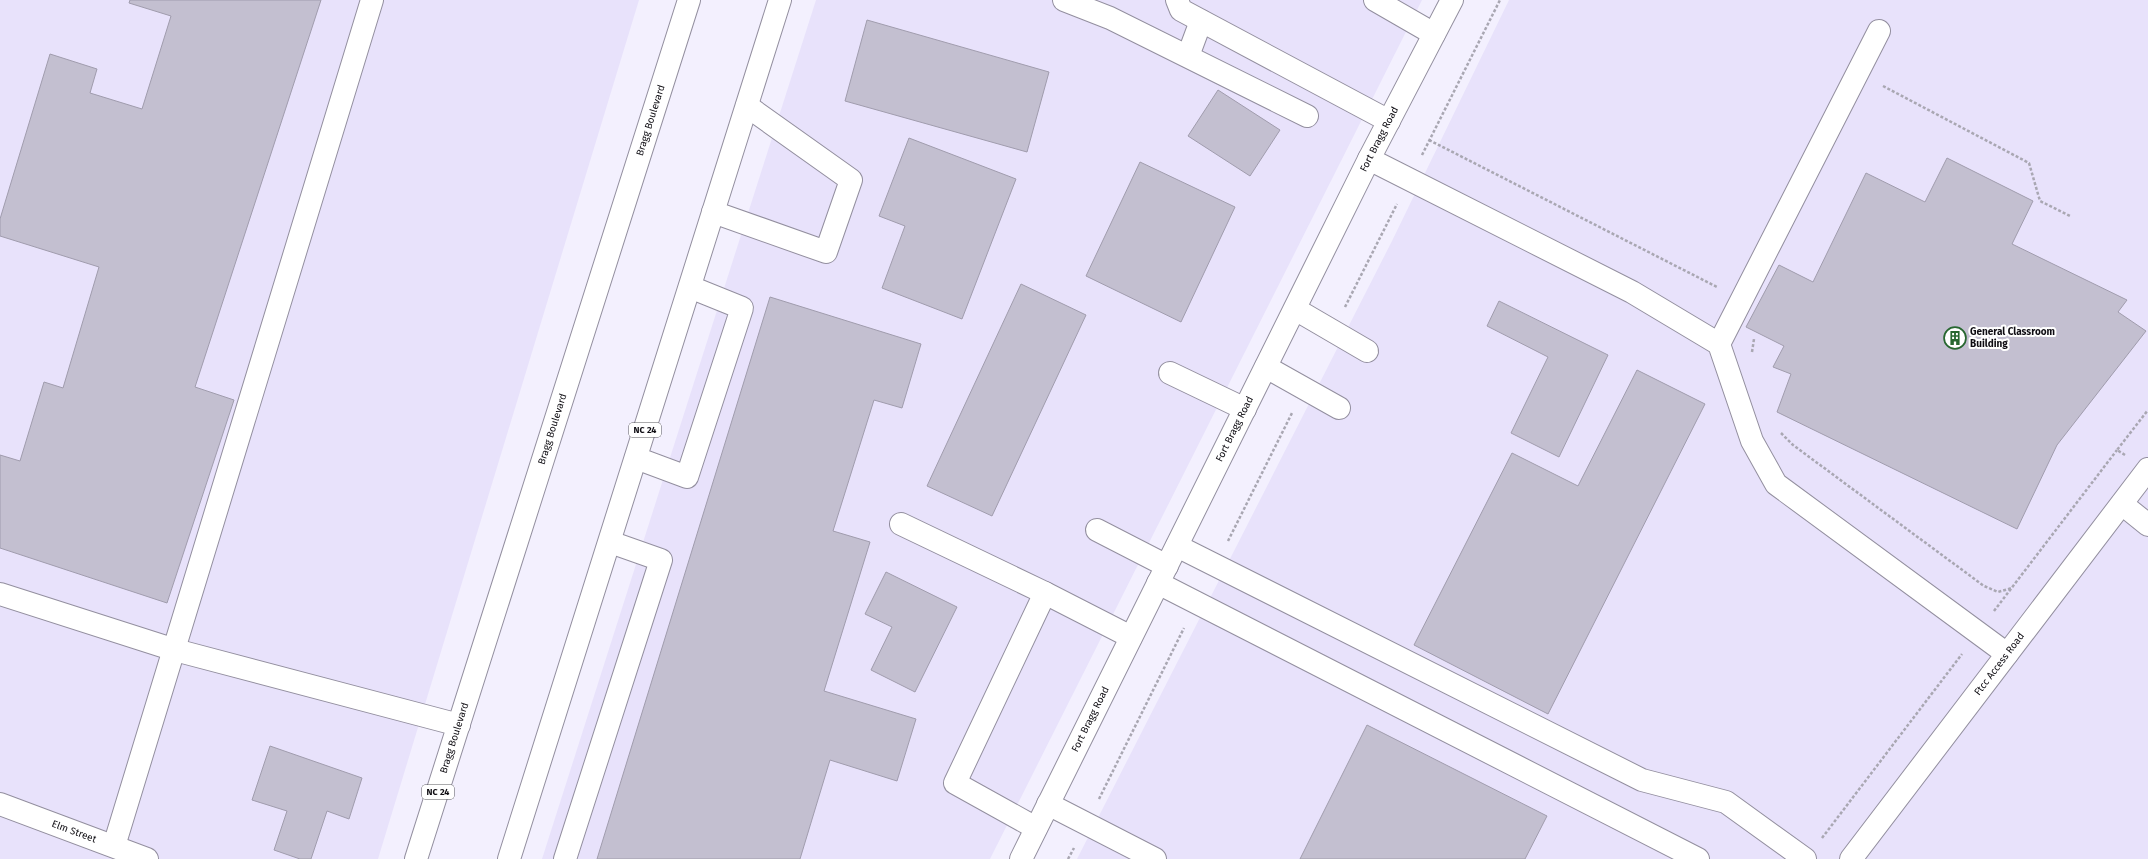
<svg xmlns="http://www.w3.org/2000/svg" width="2148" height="859" viewBox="0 0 2148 859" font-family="'Fira Sans',sans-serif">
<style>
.built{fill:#e8e2fb}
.building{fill:#c3bfd0;stroke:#a09cad}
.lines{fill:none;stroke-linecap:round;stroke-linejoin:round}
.minor-casing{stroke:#938f9f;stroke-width:24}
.major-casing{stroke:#938f9f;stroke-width:24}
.path{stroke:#a9a7b2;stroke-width:2.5;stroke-dasharray:3 2;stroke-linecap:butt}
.minor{stroke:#fff;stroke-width:22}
.major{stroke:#fff;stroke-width:22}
.labels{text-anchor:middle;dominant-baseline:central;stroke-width:4;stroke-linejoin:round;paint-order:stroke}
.shield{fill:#fff;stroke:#57565a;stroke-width:1}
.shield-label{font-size:9px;font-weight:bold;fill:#0f0d13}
.street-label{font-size:10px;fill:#0f0d13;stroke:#fff}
.poi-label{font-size:10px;font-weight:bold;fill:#0f0d13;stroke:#fff;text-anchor:start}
</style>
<rect width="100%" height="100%" fill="#f3f0fe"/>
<!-- built -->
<g class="built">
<polygon points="0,0 639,0 378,859 0,859"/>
<polygon points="816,0 1422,0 990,859 542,859"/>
<polygon points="1509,0 2148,0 2148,859 1077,859 1392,241"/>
</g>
<!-- building -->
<g class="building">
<polygon points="130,0 321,0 195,387 234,400 167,603 0,548 0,455 20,461 44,382 63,388 99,267 0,236 0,219 50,54 97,69 90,93 142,109 171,16 129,3"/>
<polygon points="867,20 1049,72 1027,152 845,101"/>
<polygon points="1218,90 1280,130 1250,176 1188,136"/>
<polygon points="909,138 1016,179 962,319 882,288 905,226 879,216"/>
<polygon points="1947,158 2033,201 2012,244 2127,300 2118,312 2146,331 2057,445 2017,529 1777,412 1791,374 1773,367 1784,346 1746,327 1779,265 1813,282 1866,173 1925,202"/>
<polygon points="1140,162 1235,207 1181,322 1086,276"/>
<polygon points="1021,284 1086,315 992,516 927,486"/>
<polygon points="770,297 921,344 902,408 874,400 833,531 870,542 824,691 916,719 897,781 830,760 800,859 597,859"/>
<polygon points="1499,301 1608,355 1559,457 1511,433 1548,357 1487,326"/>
<polygon points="1637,370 1705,404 1548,714 1414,645 1512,453 1578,486"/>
<polygon points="886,572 957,607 915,692 871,670 892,627 865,614"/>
<polygon points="1367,725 1547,816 1525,859 1300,859"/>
<polygon points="270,746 362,778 349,819 327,811 311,859 300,859 274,850 287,811 252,800"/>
</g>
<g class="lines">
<!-- minor casing -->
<g class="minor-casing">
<g id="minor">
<polyline points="1064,0 1110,18 1307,116"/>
<polyline points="1177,0 1181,10 1389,121"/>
<polyline points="1375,0 1434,34"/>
<polyline points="1188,56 1201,21"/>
<polyline points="1369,159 1632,292 1719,344 1752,441 1776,484 2007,654"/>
<polyline points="713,212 826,252 851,180 747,106"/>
<polyline points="1295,309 1367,351"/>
<polyline points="1719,344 1879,31"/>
<polyline points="1266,367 1339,408"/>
<polyline points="1170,373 1245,409"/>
<polyline points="636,458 687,477 742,308 690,287"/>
<polyline points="2122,504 2148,525"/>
<polyline points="901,524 1045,593 955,783 1036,828"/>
<polyline points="1097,530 1167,566"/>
<polyline points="1177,546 1642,780 1726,802 1805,859"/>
<polyline points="1158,583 1698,859"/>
<polyline points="1045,593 1131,637"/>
<polyline points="0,594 175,650 459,725"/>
<path id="s1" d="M0 804 147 859"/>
<polyline points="1048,804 1155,859"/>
<polyline points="114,846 372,0"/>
<polyline points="565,859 661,560 610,542"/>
<path id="s2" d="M1851 859 2148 469"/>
</g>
</g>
<!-- major casing -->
<g class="major-casing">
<g id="major">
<path id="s3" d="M416 859 689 0"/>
<polyline points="509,859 780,0"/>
<path id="s4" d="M1021 859 1369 159 1452 0"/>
</g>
</g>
<!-- path -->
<g class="path">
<polyline points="1883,86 2029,163 2040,201 2070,216"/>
<polyline points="1429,140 1717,287"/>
<polyline points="1422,155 1500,0"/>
<polyline points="1345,307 1397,204"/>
<polyline points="1752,352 1754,339"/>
<polyline points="1781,433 1793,445 1984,586 1998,592 2012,588"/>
<polyline points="2125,455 2117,450 2148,410"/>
<polyline points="1228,541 1292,413"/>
<polyline points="1994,611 2117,450"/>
<polyline points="1099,799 1184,628"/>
<polyline points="1822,838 1962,654"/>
<polyline points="1068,859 1074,848"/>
</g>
<!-- minor -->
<use href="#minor" class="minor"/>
<!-- major -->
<use href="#major" class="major"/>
</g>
<!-- icons -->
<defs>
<g id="building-ring" transform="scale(1.15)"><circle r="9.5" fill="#fff" stroke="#276730" stroke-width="1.5"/><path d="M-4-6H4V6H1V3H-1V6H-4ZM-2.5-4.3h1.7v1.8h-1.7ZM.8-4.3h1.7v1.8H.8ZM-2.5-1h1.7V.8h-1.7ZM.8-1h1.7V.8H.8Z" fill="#276730"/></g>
</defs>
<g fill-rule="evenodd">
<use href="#building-ring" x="1955" y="338"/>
</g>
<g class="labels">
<!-- shield labels -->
<g class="shield">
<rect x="629" y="423" width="32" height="14" rx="3"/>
<rect x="422" y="785" width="32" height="14" rx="3"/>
</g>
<g class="shield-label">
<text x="645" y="430">NC 24</text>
<text x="438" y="792">NC 24</text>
</g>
<!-- street labels -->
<g class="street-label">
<text stroke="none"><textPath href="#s3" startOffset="775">Bragg Boulevard</textPath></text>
<text stroke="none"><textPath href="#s4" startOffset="804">Fort Bragg Road</textPath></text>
<text stroke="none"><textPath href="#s4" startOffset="480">Fort Bragg Road</textPath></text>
<text stroke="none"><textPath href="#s3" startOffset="451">Bragg Boulevard</textPath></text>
<text stroke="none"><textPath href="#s2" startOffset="245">Ftcc Access Road</textPath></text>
<text stroke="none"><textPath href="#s4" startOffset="156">Fort Bragg Road</textPath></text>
<text stroke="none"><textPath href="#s3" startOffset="127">Bragg Boulevard</textPath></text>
<text stroke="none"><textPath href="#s1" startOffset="79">Elm Street</textPath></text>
</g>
<!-- poi labels -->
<g class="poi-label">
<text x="1970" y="332">General Classroom<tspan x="1970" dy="12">Building</tspan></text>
</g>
</g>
</svg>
